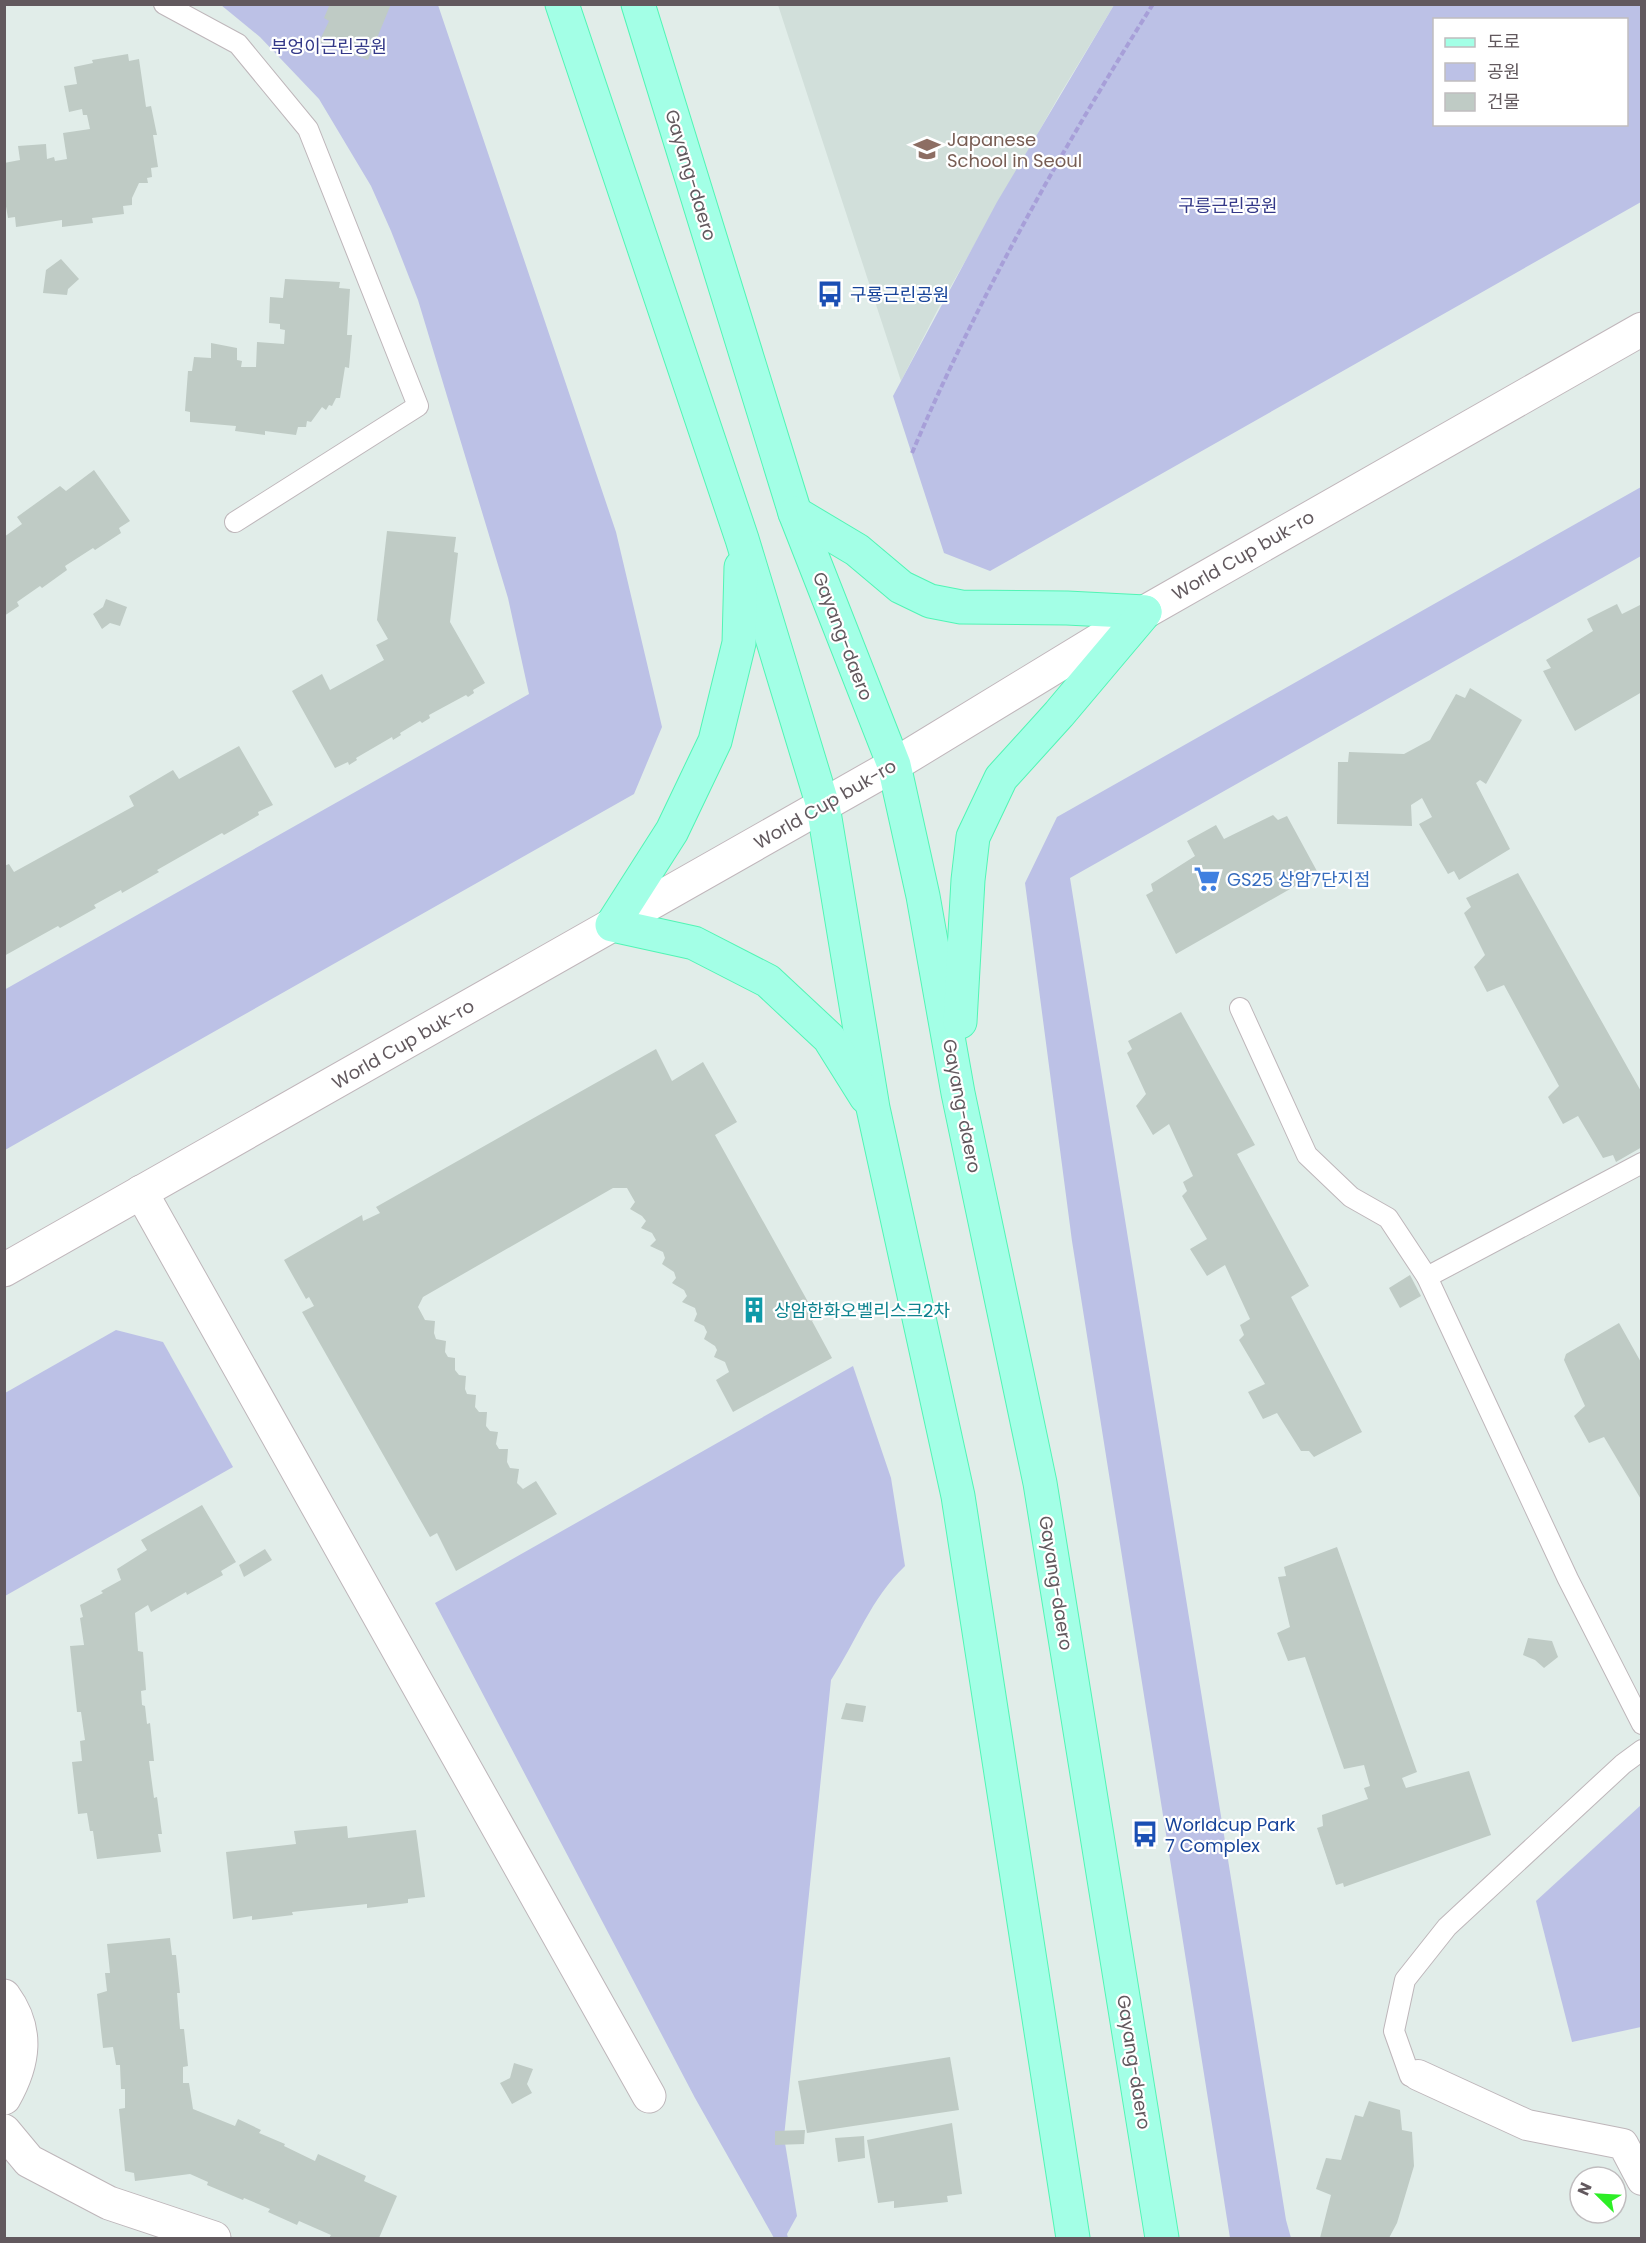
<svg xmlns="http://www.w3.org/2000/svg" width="1646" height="2243" viewBox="0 0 1646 2243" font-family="Poppins,'Noto Sans KR',sans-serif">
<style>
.education{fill:#d1dfda}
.green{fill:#bcc1e6;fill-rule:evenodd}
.building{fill:#bfcbc5}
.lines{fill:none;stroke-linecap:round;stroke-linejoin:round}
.service-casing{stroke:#beb6ba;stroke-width:22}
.pedestrian-casing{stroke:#beb6ba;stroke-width:32}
.minor-casing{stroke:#beb6ba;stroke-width:35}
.secondary-casing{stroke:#c0b6bb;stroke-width:35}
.primary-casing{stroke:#51f5b5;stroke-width:35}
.path{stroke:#a79fd8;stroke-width:4;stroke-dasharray:6 3;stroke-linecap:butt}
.service{stroke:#fff;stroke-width:20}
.pedestrian{stroke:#fff;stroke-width:30}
.minor{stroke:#fff;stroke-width:33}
.secondary{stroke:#fff;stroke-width:33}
.primary{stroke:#a3ffe6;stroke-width:33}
.labels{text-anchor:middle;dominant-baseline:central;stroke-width:4.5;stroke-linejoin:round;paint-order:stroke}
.park-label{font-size:18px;fill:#333888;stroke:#fff}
.education-label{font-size:18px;fill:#785e54;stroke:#fff;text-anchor:start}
.street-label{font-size:18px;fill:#62595e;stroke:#fff}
.transit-label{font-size:18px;fill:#164399;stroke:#fff;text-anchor:start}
.shop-label{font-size:18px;fill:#366cbe;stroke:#fff;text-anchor:start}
.culture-label{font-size:18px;fill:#0d838f;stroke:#fff;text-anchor:start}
</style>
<rect width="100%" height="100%" fill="#e1ede9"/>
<!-- education -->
<polygon class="education" points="778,5 1114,5 1059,96 938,309 901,381"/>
<!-- green -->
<g class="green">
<polygon points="221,5 438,5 616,532 662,727 634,794 5,1150 4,990 529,694 508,598 418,300 391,231 371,186 319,99 260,37"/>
<path d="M1114 5H1641V202L990 571 944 553 893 396 997 202ZM1434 20H1626V124H1434Z"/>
<polygon points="1641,487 1641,556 1070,878 1286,2220 1291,2238 1230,2238 1072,1241 1025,883 1057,817"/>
<polygon points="116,1330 163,1342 233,1467 5,1596 5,1393"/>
<path d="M853 1366 891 1478 905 1566C871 1598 856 1642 831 1680L784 2137 797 2216 787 2234 788 2238H774L695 2098 435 1603Z"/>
<polygon points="1641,1805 1641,2027 1572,2042 1536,1901"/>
</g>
<!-- building -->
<g class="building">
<polygon points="330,4 391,4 368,60 319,42 329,21 324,18"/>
<polygon points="128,54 129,61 139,59 146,107 151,106 157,135 153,135 158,167 151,168 152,177 147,178 148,183 139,183 132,198 132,205 123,206 124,214 92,218 93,223 62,227 62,220 16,227 15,217 8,218 4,195 4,163 20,160 18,146 46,144 47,159 54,157 55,161 67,159 63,133 90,129 87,115 83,115 82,109 69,112 64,86 77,84 74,67 93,63 92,60"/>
<polygon points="61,259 79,279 68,289 67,295 43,293 46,270"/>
<polygon points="285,279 340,282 339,288 350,289 347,335 352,335 349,368 345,367 340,398 336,398 332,406 329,405 326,410 322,407 311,422 307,421 306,427 298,427 296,435 265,431 265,435 235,431 236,426 190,422 190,412 185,411 188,371 192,371 194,357 211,358 211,343 237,348 237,360 242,361 241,367 256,367 257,342 284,344 285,330 280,329 280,324 269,323 270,297 283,298"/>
<polygon points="94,470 130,521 119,528 121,533 95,550 93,548 65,566 67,570 42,588 40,586 17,602 19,606 4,616 4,537 22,524 17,517 60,486 66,491"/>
<polygon points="387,531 456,537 454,552 458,553 450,622 485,683 473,690 474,693 468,697 466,695 429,715 430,718 422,723 420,721 400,733 401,735 393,740 392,737 356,758 357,760 349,765 348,762 335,768 292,691 322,674 330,690 384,660 376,645 388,639 377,620"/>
<polygon points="106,599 127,607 120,626 110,623 102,629 93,614 103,607"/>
<polygon points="1617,604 1622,614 1642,604 1642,692 1575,731 1543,671 1551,668 1546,660 1593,631 1587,619"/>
<polygon points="1470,688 1522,720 1486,784 1480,780 1476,783 1510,849 1459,880 1454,871 1448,874 1419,824 1432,817 1422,798 1411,805 1412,826 1337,824 1338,762 1348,762 1349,752 1404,754 1430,740 1456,694 1465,698"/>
<polygon points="239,746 273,805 258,812 259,815 224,835 222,833 157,870 159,872 122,893 121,890 94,905 96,908 60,928 58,926 4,956 4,866 9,864 14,872 134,806 129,796 173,770 179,779"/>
<polygon points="1273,815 1278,820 1287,816 1318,873 1176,954 1146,895 1153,891 1151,884 1195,856 1187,841 1216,825 1224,839"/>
<polygon points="1518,873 1642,1093 1642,1147 1616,1162 1613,1155 1603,1158 1578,1116 1563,1124 1548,1097 1559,1086 1504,985 1487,992 1474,967 1485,955 1464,913 1471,907 1466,898"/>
<polygon points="1181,1012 1255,1145 1237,1154 1309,1286 1291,1297 1362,1432 1314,1457 1309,1451 1301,1451 1277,1413 1263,1419 1248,1392 1265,1384 1239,1340 1244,1335 1240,1325 1250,1319 1225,1265 1207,1276 1190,1249 1207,1239 1182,1196 1187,1191 1183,1182 1193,1176 1169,1124 1153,1135 1136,1106 1146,1094 1127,1053 1132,1049 1128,1041"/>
<polygon points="656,1049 672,1081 703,1062 737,1122 715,1135 817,1318 812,1321 832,1358 733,1412 716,1380 729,1372 725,1362 714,1357 717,1350 715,1346 704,1339 707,1332 704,1326 694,1321 697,1314 695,1308 682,1302 687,1296 684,1290 672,1283 676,1278 674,1272 662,1264 665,1258 663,1252 650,1246 656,1240 652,1233 641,1228 646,1221 642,1216 630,1209 635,1202 627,1188 613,1188 423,1297 418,1307 425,1320 435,1321 434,1333 436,1339 446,1341 445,1352 448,1357 455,1358 455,1370 459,1375 466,1376 465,1389 467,1394 476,1395 475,1407 479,1412 487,1412 486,1426 490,1431 498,1432 496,1444 499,1449 508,1449 507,1462 510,1468 519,1469 517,1483 523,1489 536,1481 557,1514 456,1571 437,1533 430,1537 302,1312 314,1306 309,1297 306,1299 284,1260 362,1215 363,1221 380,1213 376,1207"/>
<polygon points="1410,1275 1421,1296 1400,1308 1389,1288"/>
<polygon points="1619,1323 1642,1364 1642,1501 1604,1437 1589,1443 1574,1416 1585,1406 1564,1360 1566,1354"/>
<polygon points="202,1505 236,1562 221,1571 223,1575 187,1595 186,1592 151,1612 148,1605 135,1613 138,1651 143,1652 146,1690 141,1691 142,1705 145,1706 147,1724 150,1723 154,1761 149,1761 154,1798 157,1797 162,1834 158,1834 161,1852 97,1859 93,1831 90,1831 87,1813 78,1814 72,1762 82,1761 80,1741 85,1740 81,1712 77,1712 70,1646 84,1645 80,1618 83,1617 80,1605 103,1593 101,1591 121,1580 117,1569 147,1550 141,1540"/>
<polygon points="1337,1547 1417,1772 1402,1778 1406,1788 1469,1771 1491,1835 1344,1887 1343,1883 1336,1885 1317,1828 1323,1826 1322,1815 1368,1799 1364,1788 1370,1786 1364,1765 1344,1769 1305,1657 1288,1661 1277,1633 1290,1627 1278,1577 1286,1576 1284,1567"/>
<polygon points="265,1549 272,1560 244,1577 239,1565"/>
<polygon points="1528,1638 1552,1641 1558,1657 1544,1668 1535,1660 1523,1655"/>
<polygon points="846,1703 866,1706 863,1722 841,1719"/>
<polygon points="347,1826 348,1838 416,1830 425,1897 408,1899 408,1903 367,1908 367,1904 292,1912 293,1915 252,1920 252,1916 233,1919 226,1852 296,1844 294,1831"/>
<polygon points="170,1938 172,1955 176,1955 180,1993 177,1993 180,2029 184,2029 188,2066 183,2067 183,2083 189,2083 193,2109 235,2126 238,2119 261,2130 259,2133 285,2144 284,2146 315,2161 318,2154 366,2176 364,2181 397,2196 379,2238 329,2238 331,2235 299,2221 297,2225 268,2212 270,2209 244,2198 243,2200 207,2185 208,2182 190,2174 135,2181 134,2173 125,2171 119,2109 125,2108 125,2089 121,2089 120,2065 116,2065 113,2047 103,2048 97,1994 107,1991 105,1973 110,1973 107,1944"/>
<polygon points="950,2057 959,2110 807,2133 798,2081"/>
<polygon points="514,2063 533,2069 527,2084 532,2093 512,2104 500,2083 510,2078"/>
<polygon points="1369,2101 1400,2110 1402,2130 1412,2132 1414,2166 1397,2223 1389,2238 1320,2238 1331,2195 1316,2189 1326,2158 1341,2160 1355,2115 1363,2117"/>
<polygon points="952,2123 962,2194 947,2196 948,2202 894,2208 894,2201 878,2203 867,2140"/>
<polygon points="805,2130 804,2144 775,2145 775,2131"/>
<polygon points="864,2136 865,2158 838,2162 835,2138"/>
</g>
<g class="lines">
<!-- service casing -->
<g class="service-casing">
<g id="service">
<polyline points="164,4 238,44 308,129 418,406 235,522"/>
<polyline points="1240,1008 1307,1155 1351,1197 1388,1218 1427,1277 1568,1579 1642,1724"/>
<polyline points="1427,1277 1642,1163"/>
<polyline points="1410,2076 1394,2031 1405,1980 1447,1927 1623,1764 1642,1750"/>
</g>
</g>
<!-- pedestrian casing -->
<g class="pedestrian-casing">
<polyline id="pedestrian" points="1418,2075 1527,2125 1623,2144 1642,2180"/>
</g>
<!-- minor casing -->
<g class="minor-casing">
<g id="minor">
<polyline points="141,1192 649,2096"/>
<path d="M4 1996C29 2030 24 2063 4 2098"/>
<polyline points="4,2131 29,2161 109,2203 214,2238"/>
</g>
</g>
<!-- secondary casing -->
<g class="secondary-casing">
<polyline id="secondary" points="4,1270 894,765 1145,612 1642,329"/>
</g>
<!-- primary casing -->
<g class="primary-casing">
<g id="primary">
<polyline points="562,4 742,539 823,806 873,1108 958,1496 1073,2238"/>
<polyline points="638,4 795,513 894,765 923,896 958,1093 1040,1483 1162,2238"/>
<polyline points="795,513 857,550 901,587 930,601 961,607 1067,608 1145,612"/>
<polyline points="741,567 739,643 715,741 672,831 612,925 694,943 768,981 829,1038 866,1097"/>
<polyline points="960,1022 968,880 973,837 1001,778 1059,714 1145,612"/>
</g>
</g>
<!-- path -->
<path class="path" d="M912 453C979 296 1062 149 1153 4"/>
<!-- service -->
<use href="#service" class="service"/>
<!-- pedestrian -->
<use href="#pedestrian" class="pedestrian"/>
<!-- minor -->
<use href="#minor" class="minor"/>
<!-- secondary -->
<use href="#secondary" class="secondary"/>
<!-- primary -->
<use href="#primary" class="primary"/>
</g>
<!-- icons -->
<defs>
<g id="school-bare" transform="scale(2.07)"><path d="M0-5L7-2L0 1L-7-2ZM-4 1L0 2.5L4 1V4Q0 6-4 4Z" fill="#8d6e63" stroke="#fff" stroke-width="2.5" paint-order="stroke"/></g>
<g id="bus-bare" transform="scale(2.07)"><path d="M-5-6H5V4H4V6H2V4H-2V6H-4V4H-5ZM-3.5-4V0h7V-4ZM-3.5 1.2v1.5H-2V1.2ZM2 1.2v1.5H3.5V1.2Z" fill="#1a4fb4" stroke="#fff" stroke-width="2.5" paint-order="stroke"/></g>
<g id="supermarket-bare" transform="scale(2.07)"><path d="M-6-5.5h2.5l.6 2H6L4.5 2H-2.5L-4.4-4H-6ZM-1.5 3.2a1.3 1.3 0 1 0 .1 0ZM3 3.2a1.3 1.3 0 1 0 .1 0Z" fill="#3f7fe0" stroke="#fff" stroke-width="2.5" paint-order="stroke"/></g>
<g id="building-bare" transform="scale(2.07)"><path d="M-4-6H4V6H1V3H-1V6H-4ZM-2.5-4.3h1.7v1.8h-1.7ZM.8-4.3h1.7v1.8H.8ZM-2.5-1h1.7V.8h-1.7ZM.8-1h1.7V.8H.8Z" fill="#0f9aa8" stroke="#fff" stroke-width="2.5" paint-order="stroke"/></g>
</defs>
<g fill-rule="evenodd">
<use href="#school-bare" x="927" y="149"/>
<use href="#bus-bare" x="830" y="294"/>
<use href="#supermarket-bare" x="1207" y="879"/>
<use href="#building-bare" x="754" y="1310"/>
<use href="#bus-bare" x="1145" y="1834"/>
</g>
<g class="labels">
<!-- park labels -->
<g class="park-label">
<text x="329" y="46">부엉이근린공원</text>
<text x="1228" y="205">구릉근린공원</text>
</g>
<!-- education labels -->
<g class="education-label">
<text x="947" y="139">Japanese<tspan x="947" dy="21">School in Seoul</tspan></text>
</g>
<!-- street labels -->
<g class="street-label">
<text transform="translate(691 175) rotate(73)">Gayang-daero</text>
<text transform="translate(1243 555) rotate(-30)">World Cup buk-ro</text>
<text transform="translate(843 636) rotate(69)">Gayang-daero</text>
<text transform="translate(825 804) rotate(-30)">World Cup buk-ro</text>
<text transform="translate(403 1044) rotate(-30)">World Cup buk-ro</text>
<text transform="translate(962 1106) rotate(79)">Gayang-daero</text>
<text transform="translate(1056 1583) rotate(81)">Gayang-daero</text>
<text transform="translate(1134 2062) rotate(81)">Gayang-daero</text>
</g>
<!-- transit labels -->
<g class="transit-label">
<text x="850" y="294">구룡근린공원</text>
<text x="1165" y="1824">Worldcup Park<tspan x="1165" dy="21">7 Complex</tspan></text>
</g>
<!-- shop labels -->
<g class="shop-label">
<text x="1227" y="879">GS25 상암7단지점</text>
</g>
<!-- culture labels -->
<g class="culture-label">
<text x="774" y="1310">상암한화오벨리스크2차</text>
</g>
</g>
<!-- border -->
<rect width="1646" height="2243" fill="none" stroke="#62595e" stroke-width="12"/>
<!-- legend -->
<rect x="1433" y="18" width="195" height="108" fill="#ffffff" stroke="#c0bdbf" stroke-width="1.5"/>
<rect x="1445" y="38" width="30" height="9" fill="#a3ffe6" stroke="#c0bdbf" stroke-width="1.5"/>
<text x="1487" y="48" font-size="18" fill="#62595e">도로</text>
<rect x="1445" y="63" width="30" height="18" fill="#bcc1e6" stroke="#c0bdbf" stroke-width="1.5"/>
<text x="1487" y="78" font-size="18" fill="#62595e">공원</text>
<rect x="1445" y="93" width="30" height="18" fill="#bfcbc5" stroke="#c0bdbf" stroke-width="1.5"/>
<text x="1487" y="108" font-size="18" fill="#62595e">건물</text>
<!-- north arrow -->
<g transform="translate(1598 2195) rotate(294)"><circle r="28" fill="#ffffff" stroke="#c0bdbf" stroke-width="1.5"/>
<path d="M0-4.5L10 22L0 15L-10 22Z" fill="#2dee26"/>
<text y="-9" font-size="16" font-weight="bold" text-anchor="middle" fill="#62595e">N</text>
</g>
</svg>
